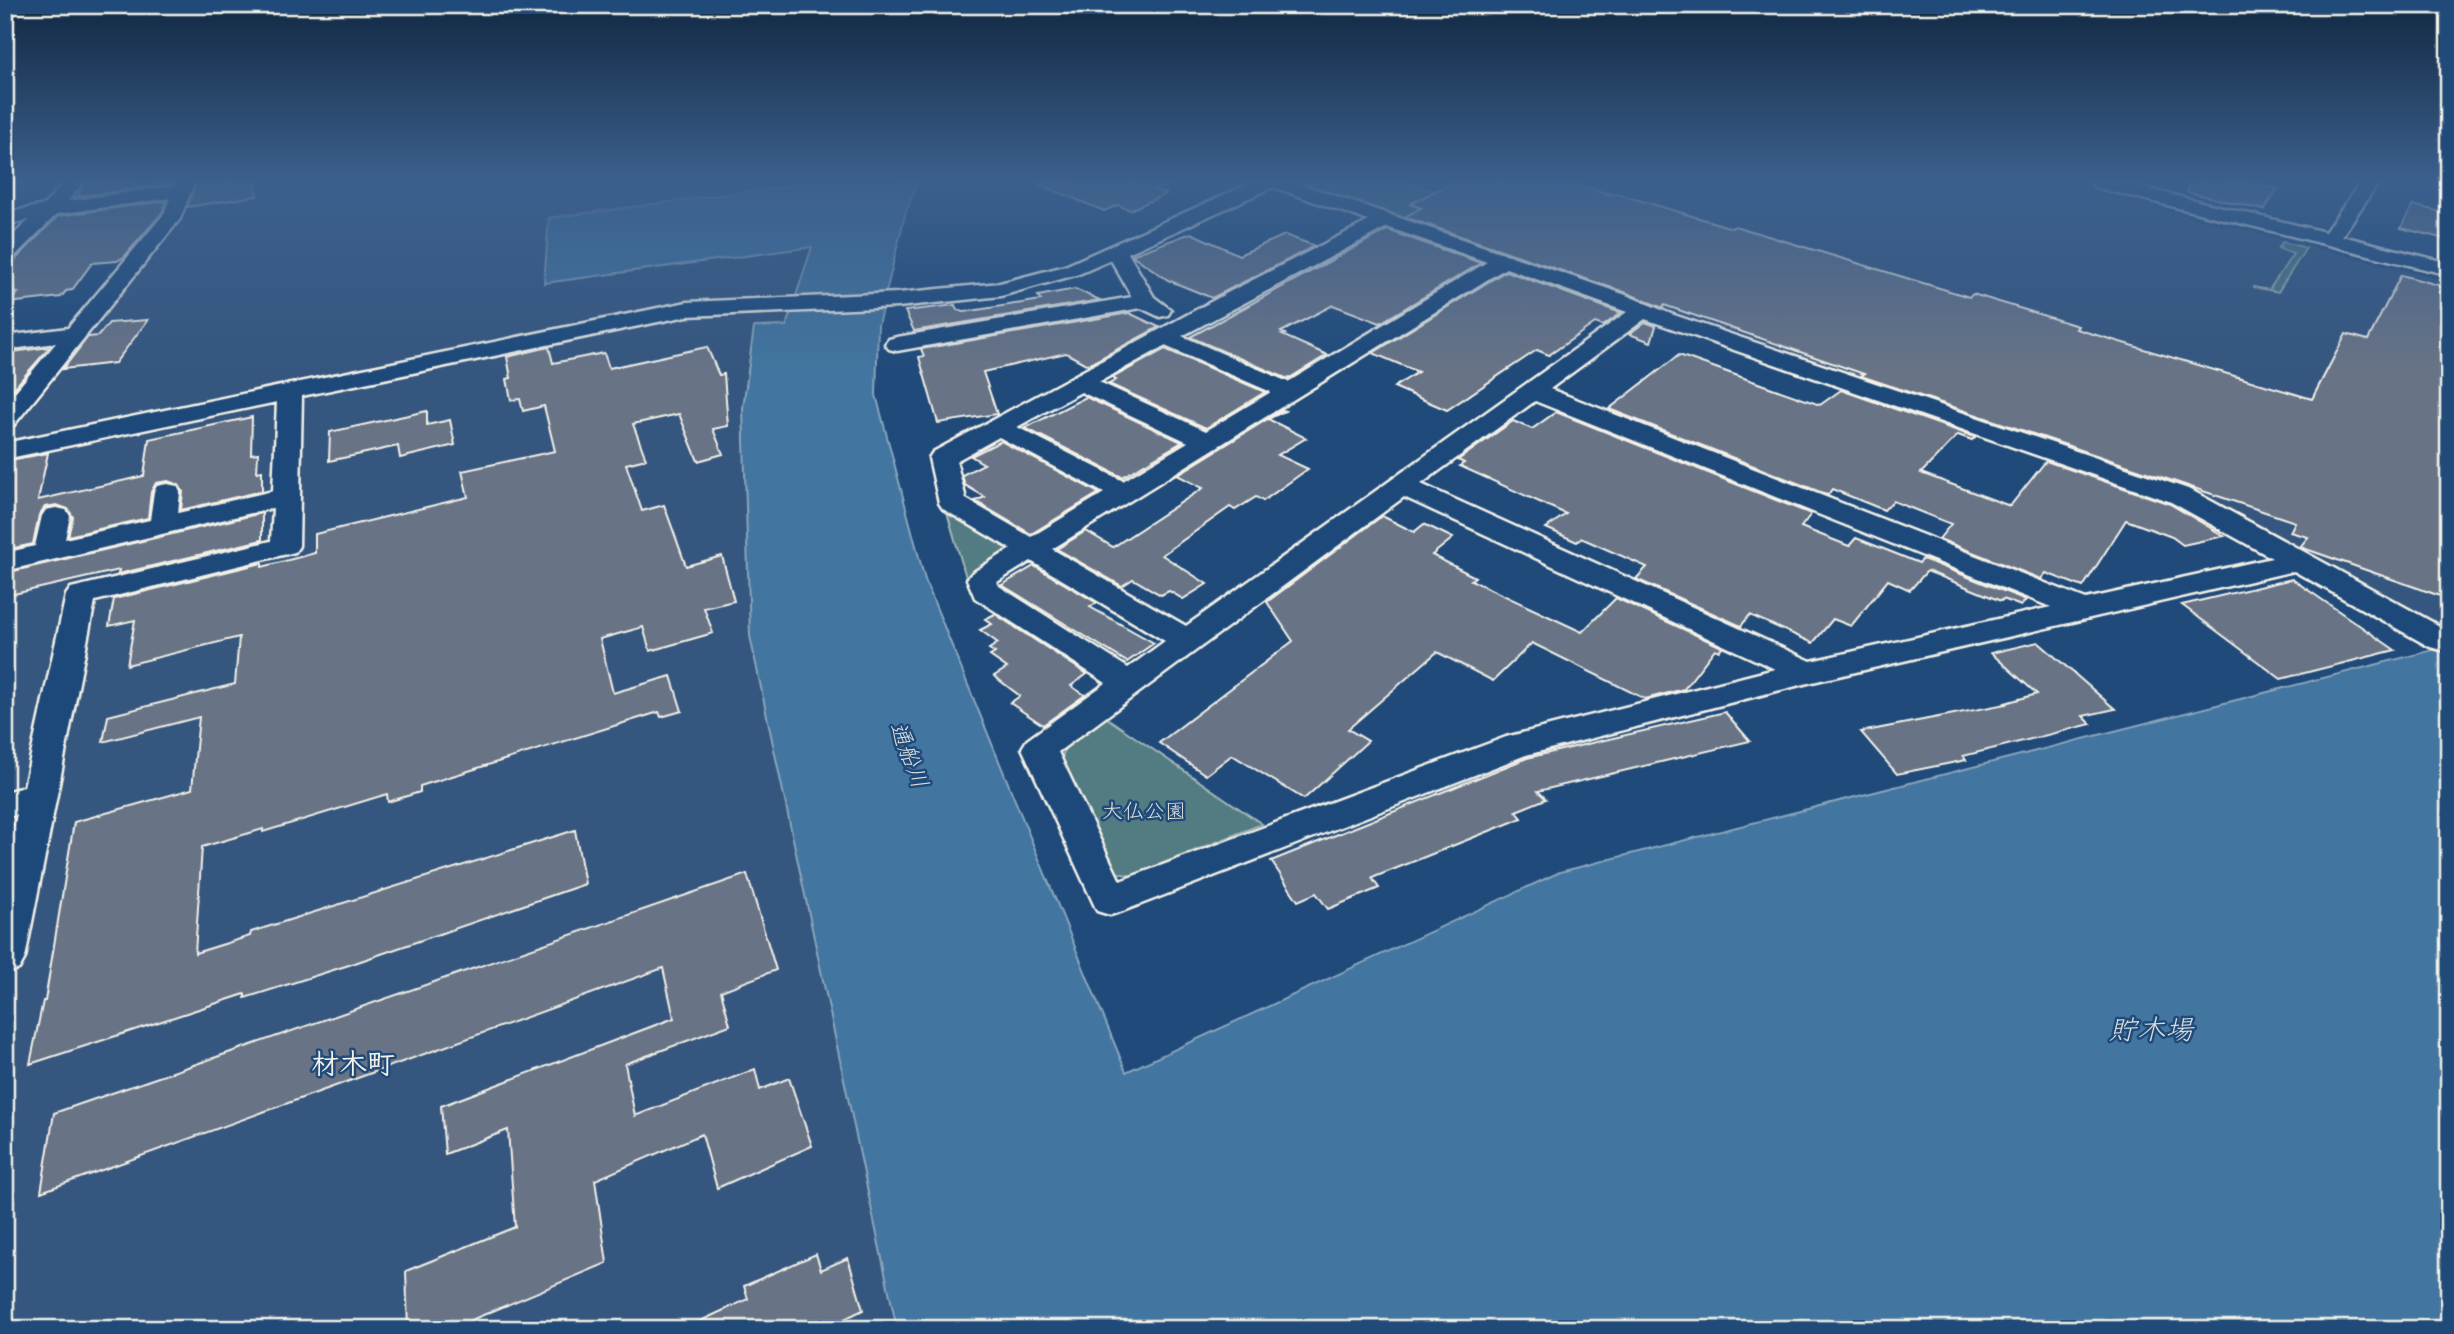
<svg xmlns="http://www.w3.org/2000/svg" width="2454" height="1334" viewBox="0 0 2454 1334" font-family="Pangolin,'Klee One',sans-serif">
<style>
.built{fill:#35567e}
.green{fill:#527b82;stroke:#a3b6b5;stroke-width:2}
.water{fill:#42749f;stroke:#89a6bc;stroke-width:2}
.building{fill:#677386;stroke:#f4f1e8;stroke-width:2}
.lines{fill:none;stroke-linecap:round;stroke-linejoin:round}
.minor-casing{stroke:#f4f1e8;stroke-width:5}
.minor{fill:#1f4a7a;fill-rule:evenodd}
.labels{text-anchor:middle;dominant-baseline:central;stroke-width:5;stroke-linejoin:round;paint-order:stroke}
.park-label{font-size:21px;fill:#dcdfd9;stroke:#1f4a7a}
.water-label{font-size:23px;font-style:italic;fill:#d9dedd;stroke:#1f4a7a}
.near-water-label{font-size:28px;font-style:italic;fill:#d9dedd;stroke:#1f4a7a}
.near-neighbourhood-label{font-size:28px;font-weight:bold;fill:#f4f1e8;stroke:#1f4a7a}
</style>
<rect width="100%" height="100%" fill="#1f4a7a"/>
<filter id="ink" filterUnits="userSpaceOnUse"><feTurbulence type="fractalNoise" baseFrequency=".0143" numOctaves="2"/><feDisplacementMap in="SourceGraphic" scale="14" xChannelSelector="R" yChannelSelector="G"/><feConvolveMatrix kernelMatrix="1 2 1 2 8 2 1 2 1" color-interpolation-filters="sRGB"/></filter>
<g filter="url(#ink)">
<!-- built -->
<g class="built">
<polygon points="201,183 814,183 549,218 545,283 812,246 786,326 754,328 744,401 750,636 897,1329 5,1329 5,431 48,385 189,212"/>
<polygon points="1294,183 2056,183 2449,281 2449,626 2409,614 2189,493"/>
</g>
<!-- green -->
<g class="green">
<polygon points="1305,183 1409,183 1491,210 1450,234"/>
<polygon points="2283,242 2306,248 2278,292 2253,287 2269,290 2293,254 2278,248"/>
<polygon points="946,509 1015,549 1014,557 968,584"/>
<polygon points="1104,716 1262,824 1131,876 1110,871 1061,760 1067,743"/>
</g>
<!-- water -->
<polygon class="water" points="814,183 918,183 906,211 878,325 876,395 925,580 1126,1072 1560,872 2449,646 2449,1329 897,1329 750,636 743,408 754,327 786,326 812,247 544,283 549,218"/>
<!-- building -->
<g class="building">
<polygon points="85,183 173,183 74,197 77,197"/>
<polygon points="196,183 256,183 257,196 187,207"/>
<polygon points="1036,183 1171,183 1154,190 1166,194 1130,210 1118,205 1104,211"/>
<polygon points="1451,183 1572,183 1613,195 1615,193 1732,228 1735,226 1969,297 1973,294 2078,326 2076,329 2312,399 2346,334 2368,340 2401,275 2449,288 2449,599 2303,548 2300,547 2308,537 2290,532 2295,522 1861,376 1864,374 1664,305 1663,308 1627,293 1405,217 1421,208 1410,204"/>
<polygon points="2188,183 2251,183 2278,189 2264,210 2187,192"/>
<polygon points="166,201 162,213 124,257 117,261 92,263 72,290 66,291 61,297 8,303 18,293 5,292 5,263 14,261 58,216"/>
<polygon points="2413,205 2449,214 2449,240 2401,228"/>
<polygon points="1387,230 1481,263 1380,323 1333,305 1281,332 1285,334 1282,335 1327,355 1288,379 1190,337"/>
<polygon points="1191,233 1239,255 1285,235 1315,246 1212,298 1168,280 1132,255"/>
<polygon points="1506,271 1621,313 1603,326 1595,323 1549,355 1537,350 1447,410 1394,387 1418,372 1373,353"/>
<polygon points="1075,289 1100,300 914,331 905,311 955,305 957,310 964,312 1041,300 1038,296"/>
<polygon points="1129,313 1159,327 1088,365 1066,353 983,372 997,414 938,423 919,357 924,356 921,349"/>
<polygon points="148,320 115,363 63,369 88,337 98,336 109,323"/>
<polygon points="1645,322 1656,326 1651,342 1629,334"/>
<polygon points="50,347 22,379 5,399 5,353"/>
<polygon points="549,347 553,363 604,353 609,368 707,347 719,375 724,374 728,426 713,429 723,454 698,461 679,414 633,424 646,459 626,464 642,511 664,505 686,566 722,556 734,601 704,608 713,633 650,651 643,627 600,639 613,693 671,676 682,711 661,717 659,712 420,786 420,792 388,802 387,794 263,832 263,829 202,847 195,953 250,936 251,932 575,830 585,884 349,965 245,998 245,994 30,1064 43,1001 45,1001 74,822 192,789 199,717 103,742 108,716 235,684 239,637 127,665 135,620 109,626 114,599 262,563 262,567 315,553 315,534 468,497 462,471 555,451 544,406 523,411 520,399 511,400 507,379 511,378 507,357"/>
<polygon points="1165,349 1265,392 1206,428 1109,384 1116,380 1112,378"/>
<polygon points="1679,355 1820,405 1841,390 1975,437 1972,440 1958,435 1921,473 2010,506 2046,461 2170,504 2224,536 2183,545 2172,537 2126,520 2083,587 2046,573 2041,579 1939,539 1951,524 1893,501 1884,510 1832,489 1828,495 1609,409"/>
<polygon points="1086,397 1182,442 1122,477 1025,428"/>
<polygon points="1282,410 1285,411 1268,419 1306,438 1278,455 1308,469 1263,501 1256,497 1235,510 1230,507 1162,555 1207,584 1183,599 1169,591 1161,595 1133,579 1122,586 1057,549 1086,531 1113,547 1203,488 1177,475"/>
<polygon points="427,411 427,425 450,420 455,445 400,458 398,446 329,461 330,432"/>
<polygon points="1556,412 1811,514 1801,527 1849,546 1856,538 1919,563 1923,559 2026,600 2021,606 2003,599 2001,601 1927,571 1910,590 1888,580 1851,626 1833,619 1813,643 1750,615 1741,626 1636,579 1647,567 1581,538 1577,542 1546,528 1566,514 1460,466 1464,463 1458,460 1513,421 1532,429"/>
<polygon points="252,417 251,454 258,453 257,472 262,471 262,491 181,510 183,492 179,485 168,481 156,483 151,492 148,518 68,536 73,517 68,509 57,505 45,507 39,515 33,544 5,550 5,461 48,453 38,500 144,476 149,439"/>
<polygon points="1001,441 1099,493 1031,534 975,501 985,497 965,485 962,475 984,464 971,456"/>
<polygon points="262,513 262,540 118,574 119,570 5,596 5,573"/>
<polygon points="1382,516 1414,532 1424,524 1453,538 1432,555 1475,577 1471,580 1582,632 1616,598 1722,647 1719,651 1715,649 1684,689 1645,699 1532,643 1493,681 1437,652 1348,729 1368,741 1304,799 1232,755 1206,775 1159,743 1293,641 1267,602"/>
<polygon points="1034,566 1097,603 1090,607 1154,643 1127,662 1002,585"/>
<polygon points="2292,579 2356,623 2395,650 2281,679 2182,605"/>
<polygon points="995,614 1087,674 1071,686 1085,695 1043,725 1010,703 1020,696 994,676 1007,668 990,656 995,653 989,649 998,643 980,630 992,624 985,619"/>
<polygon points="2038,642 2115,709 2083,716 2091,724 1963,756 1966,760 1897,774 1861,732 2006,704 2005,703 2037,694 1991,653"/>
<polygon points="1725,712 1750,741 1538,791 1546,799 1516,811 1522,818 1372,878 1379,888 1328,909 1316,893 1298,901 1271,861 1527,758"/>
<polygon points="747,874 776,970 721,991 730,1025 625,1064 635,1116 755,1069 760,1090 789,1078 812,1146 717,1188 702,1134 595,1180 607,1263 450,1329 408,1329 406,1271 515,1227 508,1130 445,1154 441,1106 674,1018 663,968 41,1192 54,1113"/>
<polygon points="816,1254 821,1270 848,1258 863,1310 824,1329 683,1329 748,1299 744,1286"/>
</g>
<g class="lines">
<!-- minor casing -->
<g class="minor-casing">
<g id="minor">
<polygon points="63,183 82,183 68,201 174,186 176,183 194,183 180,219 14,425 5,427 5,404 56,343 5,350 5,336 68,328 164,214 170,198 57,214 12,259 5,261 5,243 29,220 5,225 5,213 44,205"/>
<path d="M1251 183H1297L1626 295 1671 314 2191 490 2445 629 2449 628V648L2441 650 2430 647 2294 571 1808 683 1526 755 1123 911 1110 915 1097 911 1022 748 1027 740 1106 683 975 598 967 579 972 573 1011 549 943 509 939 503 929 458 933 452 1231 291 1369 221 1273 187 1128 253 1154 297 1171 310 1168 315 1160 317 1141 308 897 351 889 349 885 344 889 339 897 337 1132 297 1111 260 1079 274 1001 296 898 307 687 316 302 396 299 546 295 552 95 601 25 958 19 969 5 974V869L17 814 5 818V792L24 787 66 595 71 588 271 541 273 508 5 571V553L35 546 42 516 46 510 56 508 66 510 70 516 65 539 150 520 154 492 157 486 167 484 177 486 180 492 178 513 273 491 277 402 5 459V443L687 302 898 293 1000 283 1065 266ZM1387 227 1487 262 1288 382 1182 336ZM1506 268 1627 312 1186 626 1052 549ZM1645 319 2171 502 2272 558 2086 599 1550 389ZM1165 346 1271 392 1206 431 1099 382ZM1081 392 1188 442 1123 481 1017 427ZM1535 401 2051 607 1811 661 1421 484ZM999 437 1104 493 1031 537 966 499 956 461ZM1404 497 1775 669 1506 737 1120 881 1058 752ZM1031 561 1165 641 1128 668 999 586 997 582Z"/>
<polygon points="2092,183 2123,183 2325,232 2360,183 2378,183 2342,236 2449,263 2449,275 2094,187"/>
</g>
</g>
<!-- minor -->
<use href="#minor" class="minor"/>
</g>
</g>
<!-- sky -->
<linearGradient id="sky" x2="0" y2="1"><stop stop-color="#112943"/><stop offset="0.49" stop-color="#3c608d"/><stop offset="1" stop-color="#3c608d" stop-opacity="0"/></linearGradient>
<rect width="2454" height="370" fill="url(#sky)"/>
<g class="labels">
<!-- park labels -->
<g class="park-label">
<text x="1144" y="811">大仏公園</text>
</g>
<!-- water labels -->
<g class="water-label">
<text transform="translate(909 755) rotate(69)">通船川</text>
</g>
<!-- near-water labels -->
<g class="near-water-label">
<text x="2151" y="1030">貯木場</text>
</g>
<!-- near-neighbourhood labels -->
<g class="near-neighbourhood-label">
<text x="353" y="1064">材木町</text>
</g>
</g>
<!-- margin -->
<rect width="2454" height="1334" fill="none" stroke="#1f4a7a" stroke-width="28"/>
<rect x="14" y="14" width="2426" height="1306" fill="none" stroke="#f4f1e8" stroke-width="2.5" filter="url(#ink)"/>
</svg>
